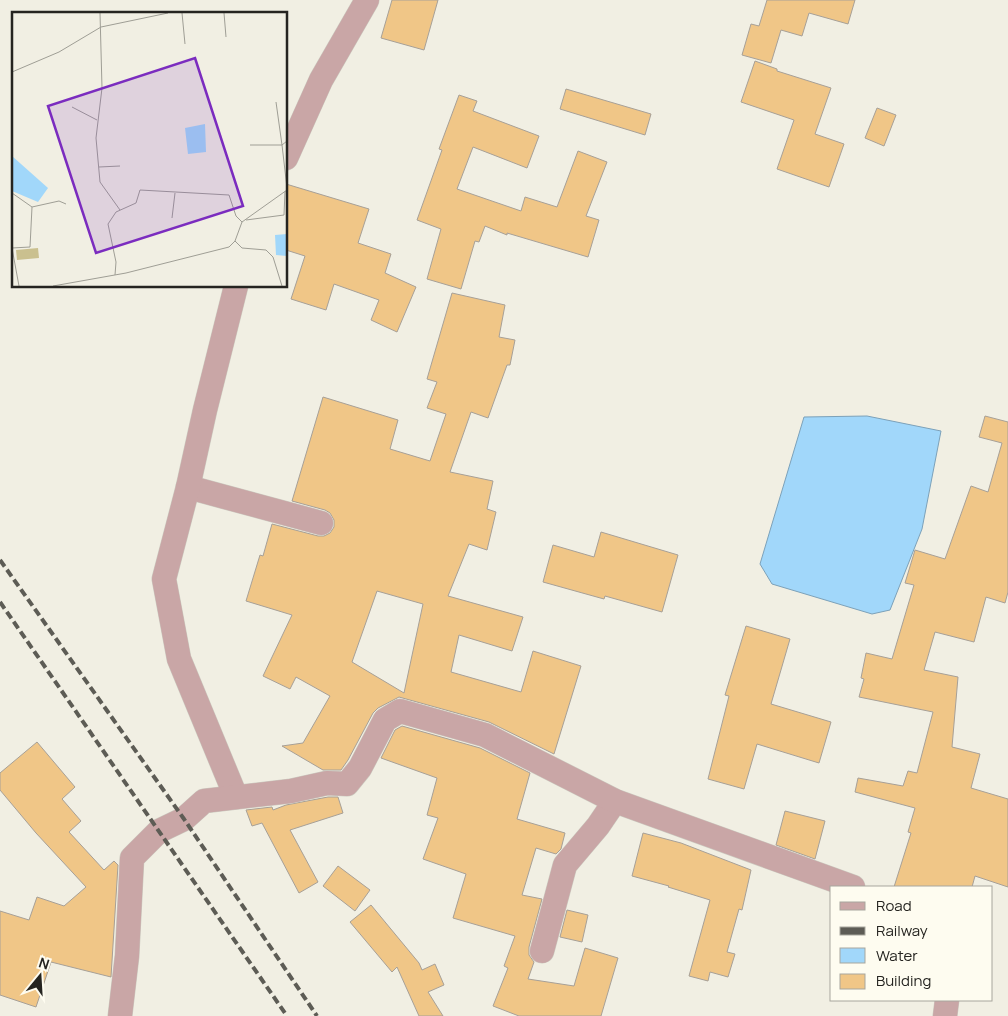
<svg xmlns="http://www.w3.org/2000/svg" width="1008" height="1016" viewBox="0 0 1008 1016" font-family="Manrope,sans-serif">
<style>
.water{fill:#a1d7fa;stroke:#7ca1b9}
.building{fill:#f0c687;stroke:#a7a097;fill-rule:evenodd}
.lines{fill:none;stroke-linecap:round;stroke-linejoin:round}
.minor-casing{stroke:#cccac0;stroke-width:25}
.minor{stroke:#c9a6a6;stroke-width:24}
.rail{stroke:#5d5c55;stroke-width:4;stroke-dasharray:8 4;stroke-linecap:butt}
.inset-road{fill:none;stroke:#9f9e95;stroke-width:1}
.view{fill:#7b2cbf;fill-opacity:0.15;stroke:#7b2cbf;stroke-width:2.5}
.inset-edge{fill:none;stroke:#252420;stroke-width:2.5}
</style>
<rect width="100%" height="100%" fill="#f1efe3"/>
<!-- water -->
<polygon class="water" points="867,416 941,431 922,529 890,610 872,614 772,584 760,564 804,417"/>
<!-- building -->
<g class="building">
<polygon points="392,0 438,0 424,50 381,38"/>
<polygon points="767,0 855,0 848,24 809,13 802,36 781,30 771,63 742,55 751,24 759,26"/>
<polygon points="755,61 777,69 777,71 831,88 815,134 844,144 829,187 777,169 794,120 741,102"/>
<polygon points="566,89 651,114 645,135 560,109"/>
<polygon points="459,95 477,101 473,111 539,136 527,168 473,147 457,189 521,211 525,197 557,207 578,151 607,162 586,216 599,220 588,257 507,233 507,235 485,226 479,242 475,241 461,289 427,279 441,229 417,220 442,150 439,149"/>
<polygon points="877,108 896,115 884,146 865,138"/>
<polygon points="286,184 369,209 358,243 391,254 385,273 416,287 397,332 371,320 379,300 334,284 326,310 291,299 305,256 286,250"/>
<path d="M452 293 505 305 499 337 515 340 510 365H507L488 418 471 412 450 472 493 481 487 509 496 512 487 550 469 544 448 596 523 617 512 651 459 635 451 672 521 692 533 651 581 666 554 754 489 722 399 697 378 708 373 713 348 760 341 770H323L282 746 303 743 330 696 296 677 290 689 263 676 292 615 246 601 260 555 263 556 272 524 318 536H324L330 533 334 527V520L330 513 325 510 292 501 323 397 398 420 390 449 430 461 446 414 427 408 437 382 427 379ZM377 591 423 604 404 693 352 662Z"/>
<polygon points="985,416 1008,422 1008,592 1005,603 986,597 974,642 935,632 924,670 958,677 952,747 980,754 971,788 1008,799 1008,887 975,876 972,887 894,887 911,833 908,832 915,808 855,792 858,778 903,786 908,771 917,773 933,712 859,697 864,679 861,678 866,653 892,659 914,585 905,583 915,550 945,559 971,486 988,492 1002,443 979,437"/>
<polygon points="601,532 678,555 662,612 605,596 604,599 543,582 553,545 594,557"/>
<polygon points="746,626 790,639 771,704 831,722 819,763 757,744 744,789 708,779 729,696 725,695"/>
<polygon points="402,726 480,748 530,773 517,819 565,833 561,849 556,854 536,848 522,895 542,899 529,947 529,955 534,962 528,979 574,986 585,948 618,958 601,1016 519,1016 493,1006 508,968 504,966 515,936 453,918 466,874 423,859 438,818 427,815 437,778 381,758 395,730"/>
<polygon points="37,742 75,787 62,799 81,821 69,832 104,870 114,861 118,865 111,977 51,962 36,1007 0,995 0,911 29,920 37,897 64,906 86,887 36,833 0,790 0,773"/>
<polygon points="328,797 338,797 343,813 290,830 318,882 299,893 262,823 252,826 246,810 272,807 273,810 286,805"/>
<polygon points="785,811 825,821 815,859 776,845"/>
<polygon points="643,833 681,843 751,870 742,910 739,909 727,952 735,954 728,977 710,972 708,981 689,976 710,900 668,887 669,886 632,876"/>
<polygon points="338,866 370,890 355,911 323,886"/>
<polygon points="371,905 419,963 422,970 435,964 444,985 428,992 443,1016 419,1016 397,967 392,972 350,922"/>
<polygon points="567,910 588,915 582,942 560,937"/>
</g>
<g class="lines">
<!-- minor casing -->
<g class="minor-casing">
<g id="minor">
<polyline points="286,158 321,80 367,0"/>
<polyline points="188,487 321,523"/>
<polyline points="236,797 179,659 164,579 188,487 205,410 236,286"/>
<polyline points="542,951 565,865 598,826 615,801"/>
<polyline points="120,1016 127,956 132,858 159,831 184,819 204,801 291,791 327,783 347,784 360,768 385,720 400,711 485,735 615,801 853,887"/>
<polyline points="945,1016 947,1000"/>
</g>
</g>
<!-- minor -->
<use href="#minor" class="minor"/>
<!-- rail -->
<g class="rail">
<polyline points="0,560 184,819 317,1016"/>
<polyline points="0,602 287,1016"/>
</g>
</g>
<!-- overview -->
<g transform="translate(12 12)">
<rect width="275" height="275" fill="#f1efe3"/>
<path d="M26 236 27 246 5 248 4 238Z" fill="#cac08f"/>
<path d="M193 112 194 140 176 142 173 116ZM0 144 36 176 26 190 0 179ZM275 222V244L264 243 263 223Z" fill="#a1d7fa"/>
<path class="inset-road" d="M88 1 90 76 84 126 88 170 108 198M170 1 173 32M212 1 214 25M0 60 47 40 89 15 156 1M60 95 85 108M275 129 270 133 275 176M238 133H270L264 90M87 155 108 154M0 181 20 195M160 206 163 181M234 208 272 203 273 179M223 229 230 236 254 238 261 245 270 274M0 236 18 235 20 195 47 189 54 192M0 236 7 274M103 263 104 250 96 212 104 200 124 191 128 178 217 183 224 204 230 210M41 274 114 261 217 235 223 229 230 210 275 178"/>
<path class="view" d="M183 46 231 194 84 241 36 94Z"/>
<rect width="275" height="275" class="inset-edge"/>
</g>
<!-- legend -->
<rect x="830" y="886" width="162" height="115" fill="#fefcf0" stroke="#a7a69d"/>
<rect x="840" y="902" width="25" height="8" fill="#c9a6a6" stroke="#a7a69d"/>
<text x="876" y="911" font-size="15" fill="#252420">Road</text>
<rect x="840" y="927" width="25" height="8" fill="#5d5c55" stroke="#a7a69d"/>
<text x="876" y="936" font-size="15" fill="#252420">Railway</text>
<rect x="840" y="948" width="25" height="15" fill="#a1d7fa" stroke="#a7a69d"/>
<text x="876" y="961" font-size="15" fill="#252420">Water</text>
<rect x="840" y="974" width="25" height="15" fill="#f0c687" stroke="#a7a69d"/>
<text x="876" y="986" font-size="15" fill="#252420">Building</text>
<!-- north arrow -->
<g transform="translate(40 976) rotate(18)" stroke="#fefcf0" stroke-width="4" paint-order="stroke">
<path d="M0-4L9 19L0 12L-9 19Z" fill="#252420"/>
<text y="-8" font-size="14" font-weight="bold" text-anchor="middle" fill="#252420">N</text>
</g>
</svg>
